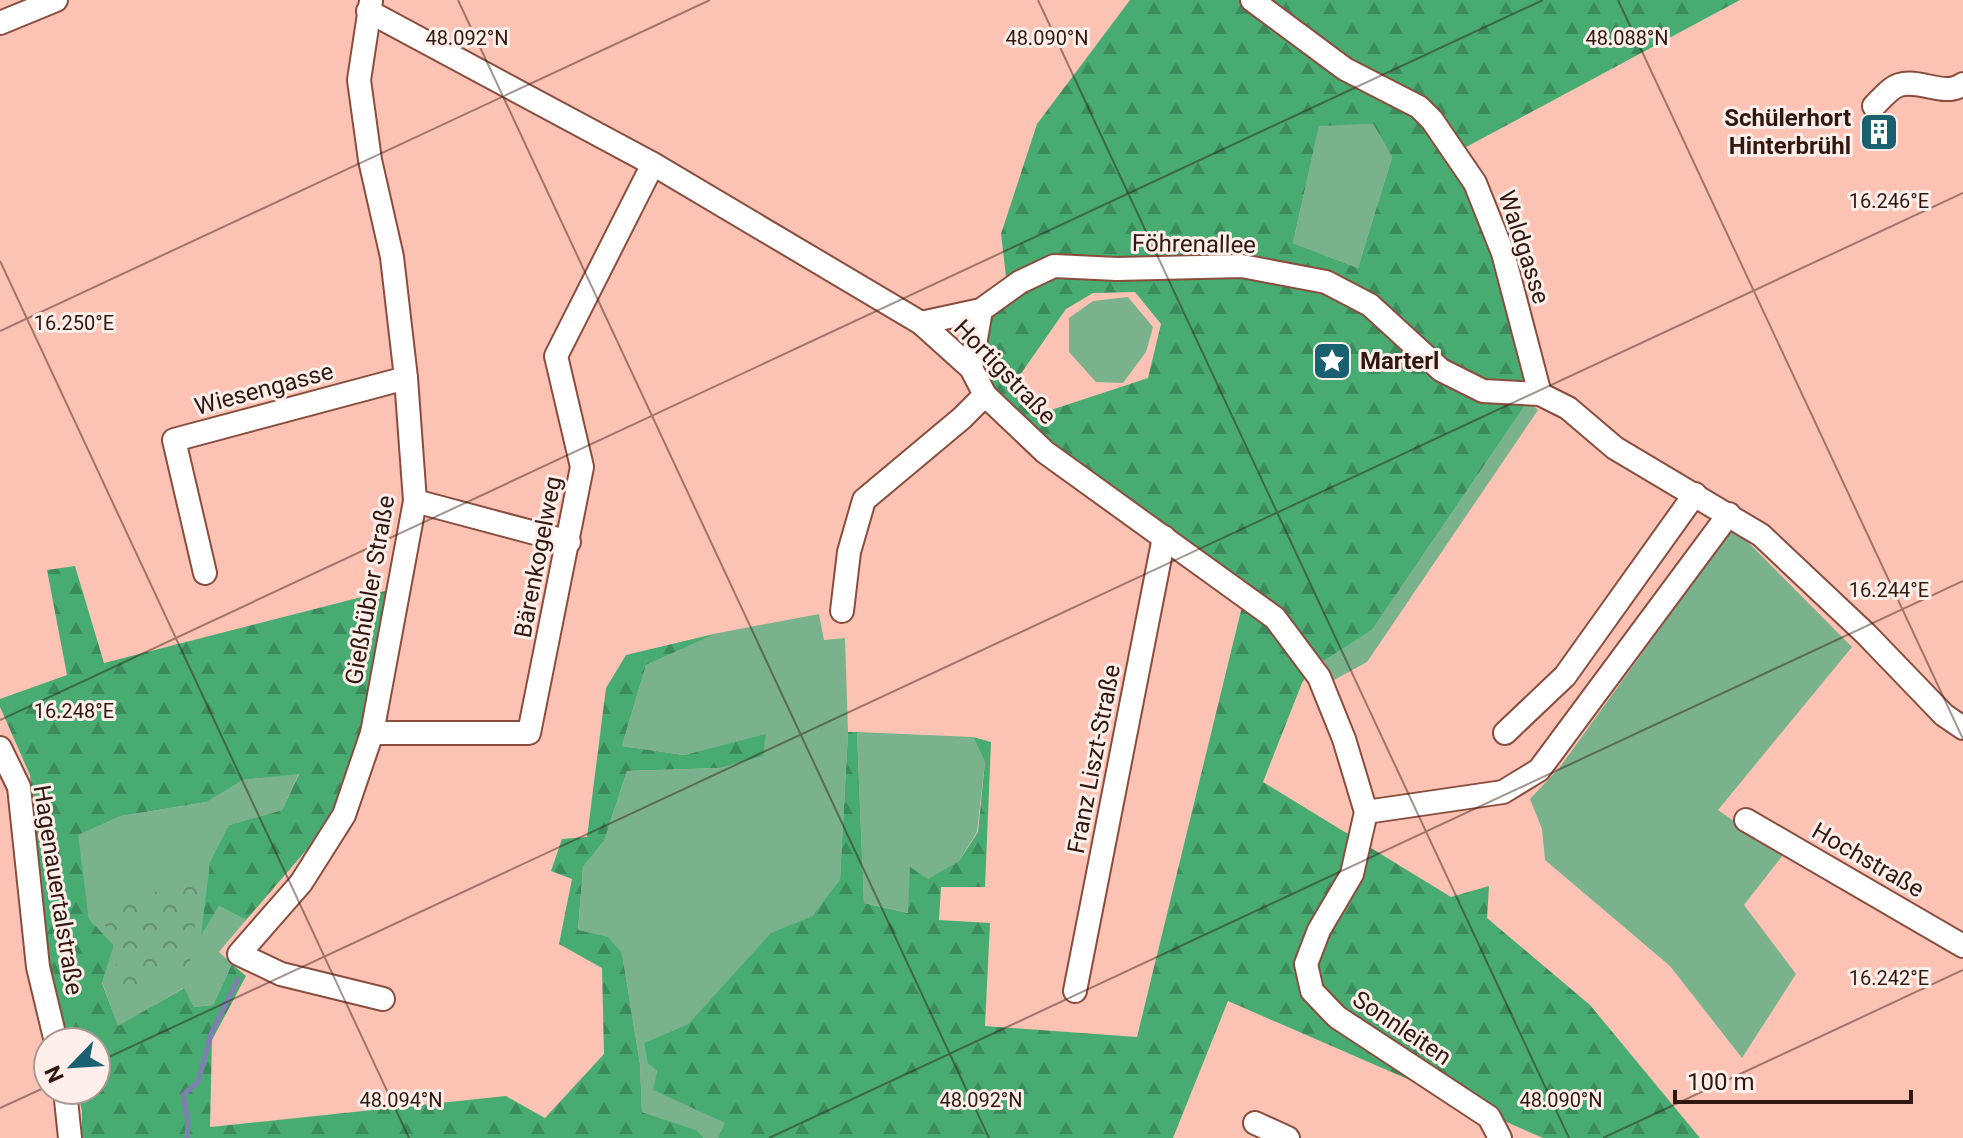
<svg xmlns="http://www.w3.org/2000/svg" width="1963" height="1138" viewBox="0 0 1963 1138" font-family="Roboto,sans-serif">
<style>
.green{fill:#7ab28d}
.forest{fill:url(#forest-firs);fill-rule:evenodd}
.park{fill:url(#park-crowns)}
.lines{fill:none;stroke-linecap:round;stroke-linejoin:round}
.stream{stroke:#7e80af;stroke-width:5}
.minor-casing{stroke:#8a4d3d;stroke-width:26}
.minor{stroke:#fff;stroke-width:22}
.ticks{fill:none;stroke:#301710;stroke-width:2;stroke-opacity:0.45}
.labels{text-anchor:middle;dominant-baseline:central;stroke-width:6;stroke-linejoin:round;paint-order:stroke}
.poi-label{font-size:24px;font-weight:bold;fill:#301710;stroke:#ffefeb;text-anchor:end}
.street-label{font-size:24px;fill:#301710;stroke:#ffefeb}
.ticks-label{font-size:20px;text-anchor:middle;fill:#301710;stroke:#ffefeb;stroke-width:6;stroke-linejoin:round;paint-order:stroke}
</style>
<defs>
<pattern id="forest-firs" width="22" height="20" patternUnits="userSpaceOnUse" patternTransform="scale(2)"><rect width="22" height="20" fill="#48ac72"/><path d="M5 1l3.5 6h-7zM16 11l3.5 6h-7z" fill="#3c8b5c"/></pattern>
<pattern id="park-crowns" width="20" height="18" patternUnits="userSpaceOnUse" patternTransform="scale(2)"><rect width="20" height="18" fill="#7ab28d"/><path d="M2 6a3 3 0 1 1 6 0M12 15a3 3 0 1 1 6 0" fill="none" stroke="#649072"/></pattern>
</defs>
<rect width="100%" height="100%" fill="#fcc3b4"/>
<!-- green -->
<g class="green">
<polygon points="1373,124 1392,157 1358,268 1293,243 1319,125"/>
<polygon points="1128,297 1153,327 1146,352 1123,383 1096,382 1069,352 1069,318 1093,301"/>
<polygon points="1528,401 1538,410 1367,662 1334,680 1324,661 1372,630"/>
<polygon points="1733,527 1852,647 1718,810 1783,855 1744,905 1796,974 1742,1058 1670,966 1545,860 1542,829 1530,799 1560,767"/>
<polygon points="819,614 824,640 845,638 848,732 840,879 812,916 771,934 688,1024 645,1043 657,1071 654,1090 726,1123 718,1138 704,1138 695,1130 642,1112 640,1064 622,953 578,931 583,867 604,841 627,771 719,768 765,735 684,755 622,746 646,665 718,633"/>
<polygon points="857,732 973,737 985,762 977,832 959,861 928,880 911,868 909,913 864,903"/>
<polygon points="299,773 282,810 229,825 201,933 219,906 246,920 219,952 232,964 213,1005 194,1007 183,988 118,1027 102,982 114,945 89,919 77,835 121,816 207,802 243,780"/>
</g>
<!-- forest -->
<g class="forest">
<path d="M1130 0H1740L1455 153C1481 225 1527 326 1528 401L1372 630 1324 661 1318 656 1302 683 1263 782 1451 897 1489 886 1487 918 1590 1005 1700 1138H1543L1228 1001 1173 1138H718L725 1123 653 1090 657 1071 648 1063 644 1043 688 1024 771 933 812 916 840 879 848 732H857L864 903 908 913 910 867 928 879 959 861 978 832 985 762 973 737 991 742 985 887H941L939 920 990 923 985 1026 1137 1037 1247 586 1003 405 983 368 987 318 1008 293 1001 234 1037 124ZM1373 124 1392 157 1358 268 1293 243 1319 126ZM1135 292 1161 324 1148 378 1045 412 1013 385 1066 309 1093 293Z"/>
<polygon points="75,566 104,663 389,590 357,756 322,832 246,920 219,906 201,935 210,862 229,825 282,810 299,774 243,780 207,802 121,816 78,835 89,919 114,945 102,983 118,1026 184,988 194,1007 213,1005 232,964 246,976 212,1040 210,1127 506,1096 545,1118 604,1054 602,968 559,944 572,879 551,871 562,839 587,837 606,688 626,655 718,633 646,665 622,746 684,755 766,734 763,756 719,768 627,771 604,841 583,867 578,930 608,937 622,953 640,1064 642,1112 696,1130 704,1138 82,1138 82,1111 77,1090 96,1090 96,1042 64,1042 46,971 30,775 0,707 0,699 67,675 47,570"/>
</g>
<!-- park -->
<polygon class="park" points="202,876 189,966 114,997 118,940 93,913"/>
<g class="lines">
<!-- stream -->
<polyline class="stream" points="187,1138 188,1122 183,1095 198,1082 211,1034 238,979"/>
<!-- minor casing -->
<g class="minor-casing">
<g id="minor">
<polyline points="1252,0 1345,69 1419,107 1432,120 1475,183 1503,253 1540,394 1568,408 1615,448 1761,535 1866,634 1944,715 1963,728"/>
<polyline points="371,1 359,80 370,160 392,257 406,378 415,501 372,733 344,815 301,883 239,954 281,974 383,999"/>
<polyline points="368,11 653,164 921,323 971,368 985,395 1045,452 1275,618 1319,677 1344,739 1366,812 1352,874 1319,930 1306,964 1312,991 1337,1017 1489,1117 1500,1138"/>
<polyline points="0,23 56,0"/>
<path d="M1874 106C1881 99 1890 88 1899 85 1920 78 1944 98 1963 84"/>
<polyline points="921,323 981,310 1020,282 1054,266 1117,269 1242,266 1326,282 1370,305 1441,370 1483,391 1540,394"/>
<polyline points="971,368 981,310"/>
<polyline points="415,501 569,542"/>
<polyline points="205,573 174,440 406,378"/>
<polyline points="842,611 849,552 864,500 962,418 985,395"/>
<polyline points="372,733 529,733 582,467 556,356 653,164"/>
<polyline points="1505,733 1565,676 1695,494"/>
<polyline points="0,748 19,787 38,967 56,1042"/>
<polyline points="1366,812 1503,792 1539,770 1729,514"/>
<polyline points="1746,820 1963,946"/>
<polyline points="1075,991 1164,537"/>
<polyline points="65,1090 70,1138"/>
<polyline points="1255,1123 1288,1138"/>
</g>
</g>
<!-- minor -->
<use href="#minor" class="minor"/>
</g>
<!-- ticks -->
<path class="ticks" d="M458 0 989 1138M1038 0 1569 1138M1618 0 1963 739M0 261 409 1138M0 331 710 0M0 720 1543 0M96 1063 1963 193M0 1108 48 1086M769 1138 1963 581M1603 1138 1963 970"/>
<!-- icons -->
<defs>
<g id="building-square" transform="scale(2)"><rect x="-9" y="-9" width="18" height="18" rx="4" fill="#196171" stroke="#ffefeb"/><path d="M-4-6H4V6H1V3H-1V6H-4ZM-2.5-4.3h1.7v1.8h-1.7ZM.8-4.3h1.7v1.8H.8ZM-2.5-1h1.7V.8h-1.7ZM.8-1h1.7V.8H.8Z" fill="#fff"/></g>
<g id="sight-square" transform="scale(2)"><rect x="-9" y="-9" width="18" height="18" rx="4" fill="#196171" stroke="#ffefeb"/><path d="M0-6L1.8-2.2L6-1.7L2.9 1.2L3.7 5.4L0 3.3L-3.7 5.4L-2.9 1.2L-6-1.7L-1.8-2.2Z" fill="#fff"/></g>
</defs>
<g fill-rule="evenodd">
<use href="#building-square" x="1879" y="132"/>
<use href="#sight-square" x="1332" y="361"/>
</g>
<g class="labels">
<!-- poi labels -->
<g class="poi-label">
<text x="1851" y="118">Schülerhort<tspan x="1851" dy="28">Hinterbrühl</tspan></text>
<text x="1360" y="361" text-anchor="start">Marterl</text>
</g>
<!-- street labels -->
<g class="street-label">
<text transform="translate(1194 244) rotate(1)">Föhrenallee</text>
<text transform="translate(1524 247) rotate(72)">Waldgasse</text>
<text transform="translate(1005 372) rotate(46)">Hortigstraße</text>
<text transform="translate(264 389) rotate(-15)">Wiesengasse</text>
<text transform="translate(538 557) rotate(-79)">Bärenkogelweg</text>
<text transform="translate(370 590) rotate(-80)">Gießhübler Straße</text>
<text transform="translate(1094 759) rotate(-79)">Franz Liszt-Straße</text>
<text transform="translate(1868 860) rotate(30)">Hochstraße</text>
<text transform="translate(58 890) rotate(81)">Hagenauertalstraße</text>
<text transform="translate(1402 1028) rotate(34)">Sonnleiten</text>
</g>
</g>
<g class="ticks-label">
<text x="467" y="45">48.092°N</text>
<text x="1047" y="45">48.090°N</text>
<text x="1627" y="45">48.088°N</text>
<text x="1889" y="208">16.246°E</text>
<text x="74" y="330">16.250°E</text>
<text x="1889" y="597">16.244°E</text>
<text x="74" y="718">16.248°E</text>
<text x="1889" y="985">16.242°E</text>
<text x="401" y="1107">48.094°N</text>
<text x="981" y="1107">48.092°N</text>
<text x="1561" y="1107">48.090°N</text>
</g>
<!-- north arrow -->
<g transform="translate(72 1066) rotate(245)"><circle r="38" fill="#ffefeb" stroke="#ac9993" stroke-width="2"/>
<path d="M0-6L14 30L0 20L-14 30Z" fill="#196171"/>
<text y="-12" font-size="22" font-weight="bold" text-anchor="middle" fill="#301710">N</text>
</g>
<!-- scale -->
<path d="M1675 1090v12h236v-12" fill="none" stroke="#301710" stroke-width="4"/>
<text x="1687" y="1090" font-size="24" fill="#301710" stroke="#ffefeb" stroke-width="6" paint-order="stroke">100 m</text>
</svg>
